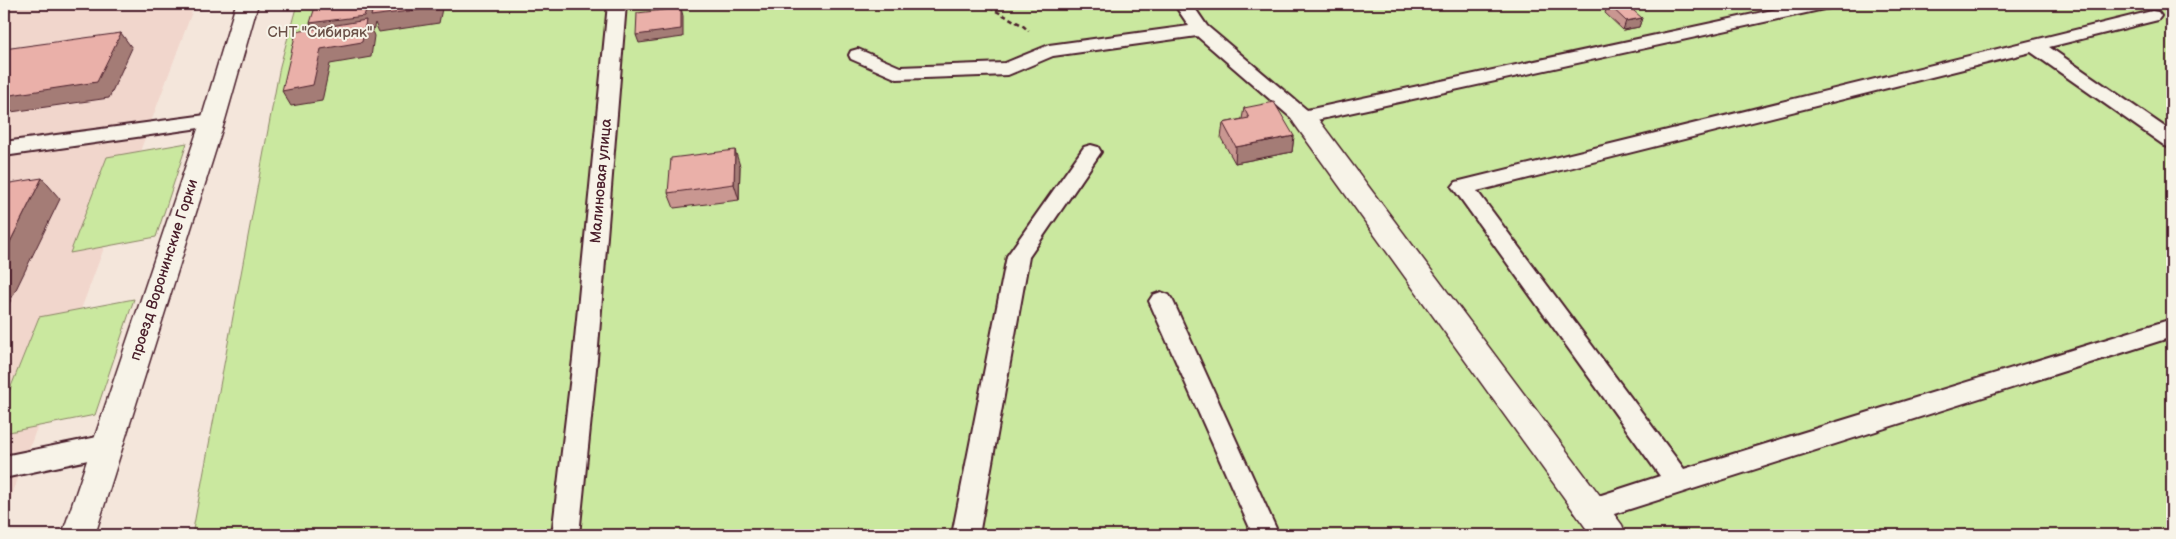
<svg xmlns="http://www.w3.org/2000/svg" width="2176" height="539" viewBox="0 0 2176 539" font-family="'Balsamiq Sans',sans-serif">
<style>
.built{fill:#f1d6cc}
.green{fill:#cae89f;stroke:#8a8465}
.lines{fill:none;stroke-linecap:round;stroke-linejoin:round}
.service-casing{stroke:#4a1f2b;stroke-width:4}
.minor-casing{stroke:#4a1f2b;stroke-width:3}
.tertiary-casing{stroke:#4a1f2b;stroke-width:3}
.path{stroke:#4a1f2b;stroke-width:2.5;stroke-dasharray:4.5 3;stroke-linecap:butt}
.service{fill:#f7f3e8;fill-rule:evenodd}
.minor{fill:#f7f3e8;fill-rule:evenodd}
.tertiary{fill:#f7f3e8;fill-rule:evenodd}
.wall{fill:#c99791;stroke:#4a1f2b}
.shaded-wall{fill:#a47b76;stroke:#4a1f2b}
.building{fill:#eab0a9;stroke:#4a1f2b}
.labels{text-anchor:middle;dominant-baseline:central;stroke-width:4;stroke-linejoin:round;paint-order:stroke}
.park-label{font-size:15px;fill:#6a5148;stroke:#f7f3e8}
.street-label{font-size:15px;fill:#4a1f2b;stroke:#f7f3e8}
</style>
<rect width="100%" height="100%" fill="#f4e6db"/>
<filter id="ink" filterUnits="userSpaceOnUse"><feTurbulence type="fractalNoise" baseFrequency=".02" numOctaves="2"/><feDisplacementMap in="SourceGraphic" scale="10" xChannelSelector="R" yChannelSelector="G"/><feConvolveMatrix kernelMatrix="1 2 1 2 8 2 1 2 1" color-interpolation-filters="sRGB"/></filter>
<g filter="url(#ink)">
<!-- built -->
<polygon class="built" points="4,4 195,4 4,516"/>
<!-- green -->
<g class="green">
<polygon points="297,4 2172,4 2172,535 192,535 280,66"/>
<polygon points="187,143 156,237 70,253 107,157"/>
<polygon points="134,299 95,415 4,433 4,404 39,317"/>
</g>
<g class="lines">
<!-- service casing -->
<g class="service-casing">
<g id="service">
<polygon points="608,4 626,4 597,359 579,535 552,535 573,359"/>
<polygon points="1174,4 1192,4 1207,26 1307,110 1800,4 1833,4 1830,8 1824,9 1303,123 1296,122 1197,36 1053,56 1008,75 897,79 851,59 849,55 851,51 858,49 900,67 1005,63 1049,45 1189,26"/>
<polygon points="2152,11 2158,12 2161,16 2158,20 2049,47 2172,132 2172,148 2165,146 2031,52 1477,191 1684,469 2172,319 2172,337 1592,521 1583,517 1579,509 1583,501 1660,476 1456,192 1452,187 1456,182"/>
<polygon points="213,114 220,115 223,120 220,125 4,156 4,142"/>
<polygon points="1091,145 1098,147 1101,152 1029,257 979,535 952,535 1007,256 1084,147"/>
<polygon points="1161,292 1169,295 1173,301 1279,535 1253,535 1149,301 1153,295"/>
<polygon points="107,435 116,438 120,446 116,454 4,478 4,456"/>
</g>
</g>
<!-- minor casing -->
<g class="minor-casing">
<polygon id="minor" points="1303,109 1312,111 1622,525 1626,535 1591,535 1294,123 1291,117 1294,111"/>
</g>
<!-- tertiary casing -->
<g class="tertiary-casing">
<polygon id="tertiary" points="236,4 258,4 225,120 95,535 62,535 201,120"/>
</g>
<!-- path -->
<polyline class="path" points="983,4 1022,25 1029,31"/>
<!-- service -->
<use href="#service" class="service"/>
<!-- minor -->
<use href="#minor" class="minor"/>
<!-- tertiary -->
<use href="#tertiary" class="tertiary"/>
</g>
<!-- wall -->
<g class="wall">
<polygon points="1608,4 1642,18 1639,27 1623,30 1605,13"/>
<polygon points="1244,108 1294,136 1292,152 1235,163 1221,138 1223,123 1242,119"/>
<polygon points="740,166 739,200 674,208 668,193"/>
</g>
<!-- shaded-wall -->
<g class="shaded-wall">
<polygon points="368,4 443,4 439,23 379,32 375,23 373,31 372,31 374,36 371,57 330,64 322,101 291,106 282,91 319,38 310,23"/>
<polygon points="681,8 683,16 683,37 639,43 636,35"/>
<polygon points="1642,18 1639,27 1623,30 1626,21"/>
<polygon points="121,33 132,48 109,98 4,113 4,96"/>
<polygon points="1294,136 1292,152 1235,163 1236,147"/>
<polygon points="735,150 740,166 739,200 734,184"/>
<polygon points="42,178 60,199 4,314 4,254"/>
</g>
<!-- building -->
<g class="building">
<polygon points="316,4 368,4 364,16 310,23"/>
<polygon points="374,4 433,4 432,8 371,16"/>
<polygon points="1608,4 1626,4 1642,18 1626,21"/>
<polygon points="681,8 681,29 636,35 637,13"/>
<polygon points="366,20 362,42 321,49 313,85 282,91 296,32"/>
<polygon points="121,33 97,82 4,96 4,49"/>
<polygon points="1274,102 1294,136 1236,147 1223,123 1249,118 1244,108"/>
<polygon points="735,150 734,184 668,193 671,158"/>
<polygon points="42,178 4,254 4,184"/>
</g>
</g>
<g class="labels">
<!-- park labels -->
<g class="park-label">
<text x="320" y="32">СНТ "Сибиряк"</text>
</g>
<!-- street labels -->
<g class="street-label">
<text transform="translate(601 181) rotate(-85)">Малиновая улица</text>
<text transform="translate(164 270) rotate(-72)">проезд Воронинские Горки</text>
</g>
</g>
<!-- margin -->
<rect width="2176" height="539" fill="none" stroke="#f7f3e8" stroke-width="20"/>
<rect x="10" y="10" width="2156" height="519" fill="none" stroke="#4a1f2b" stroke-width="2" filter="url(#ink)"/>
</svg>
